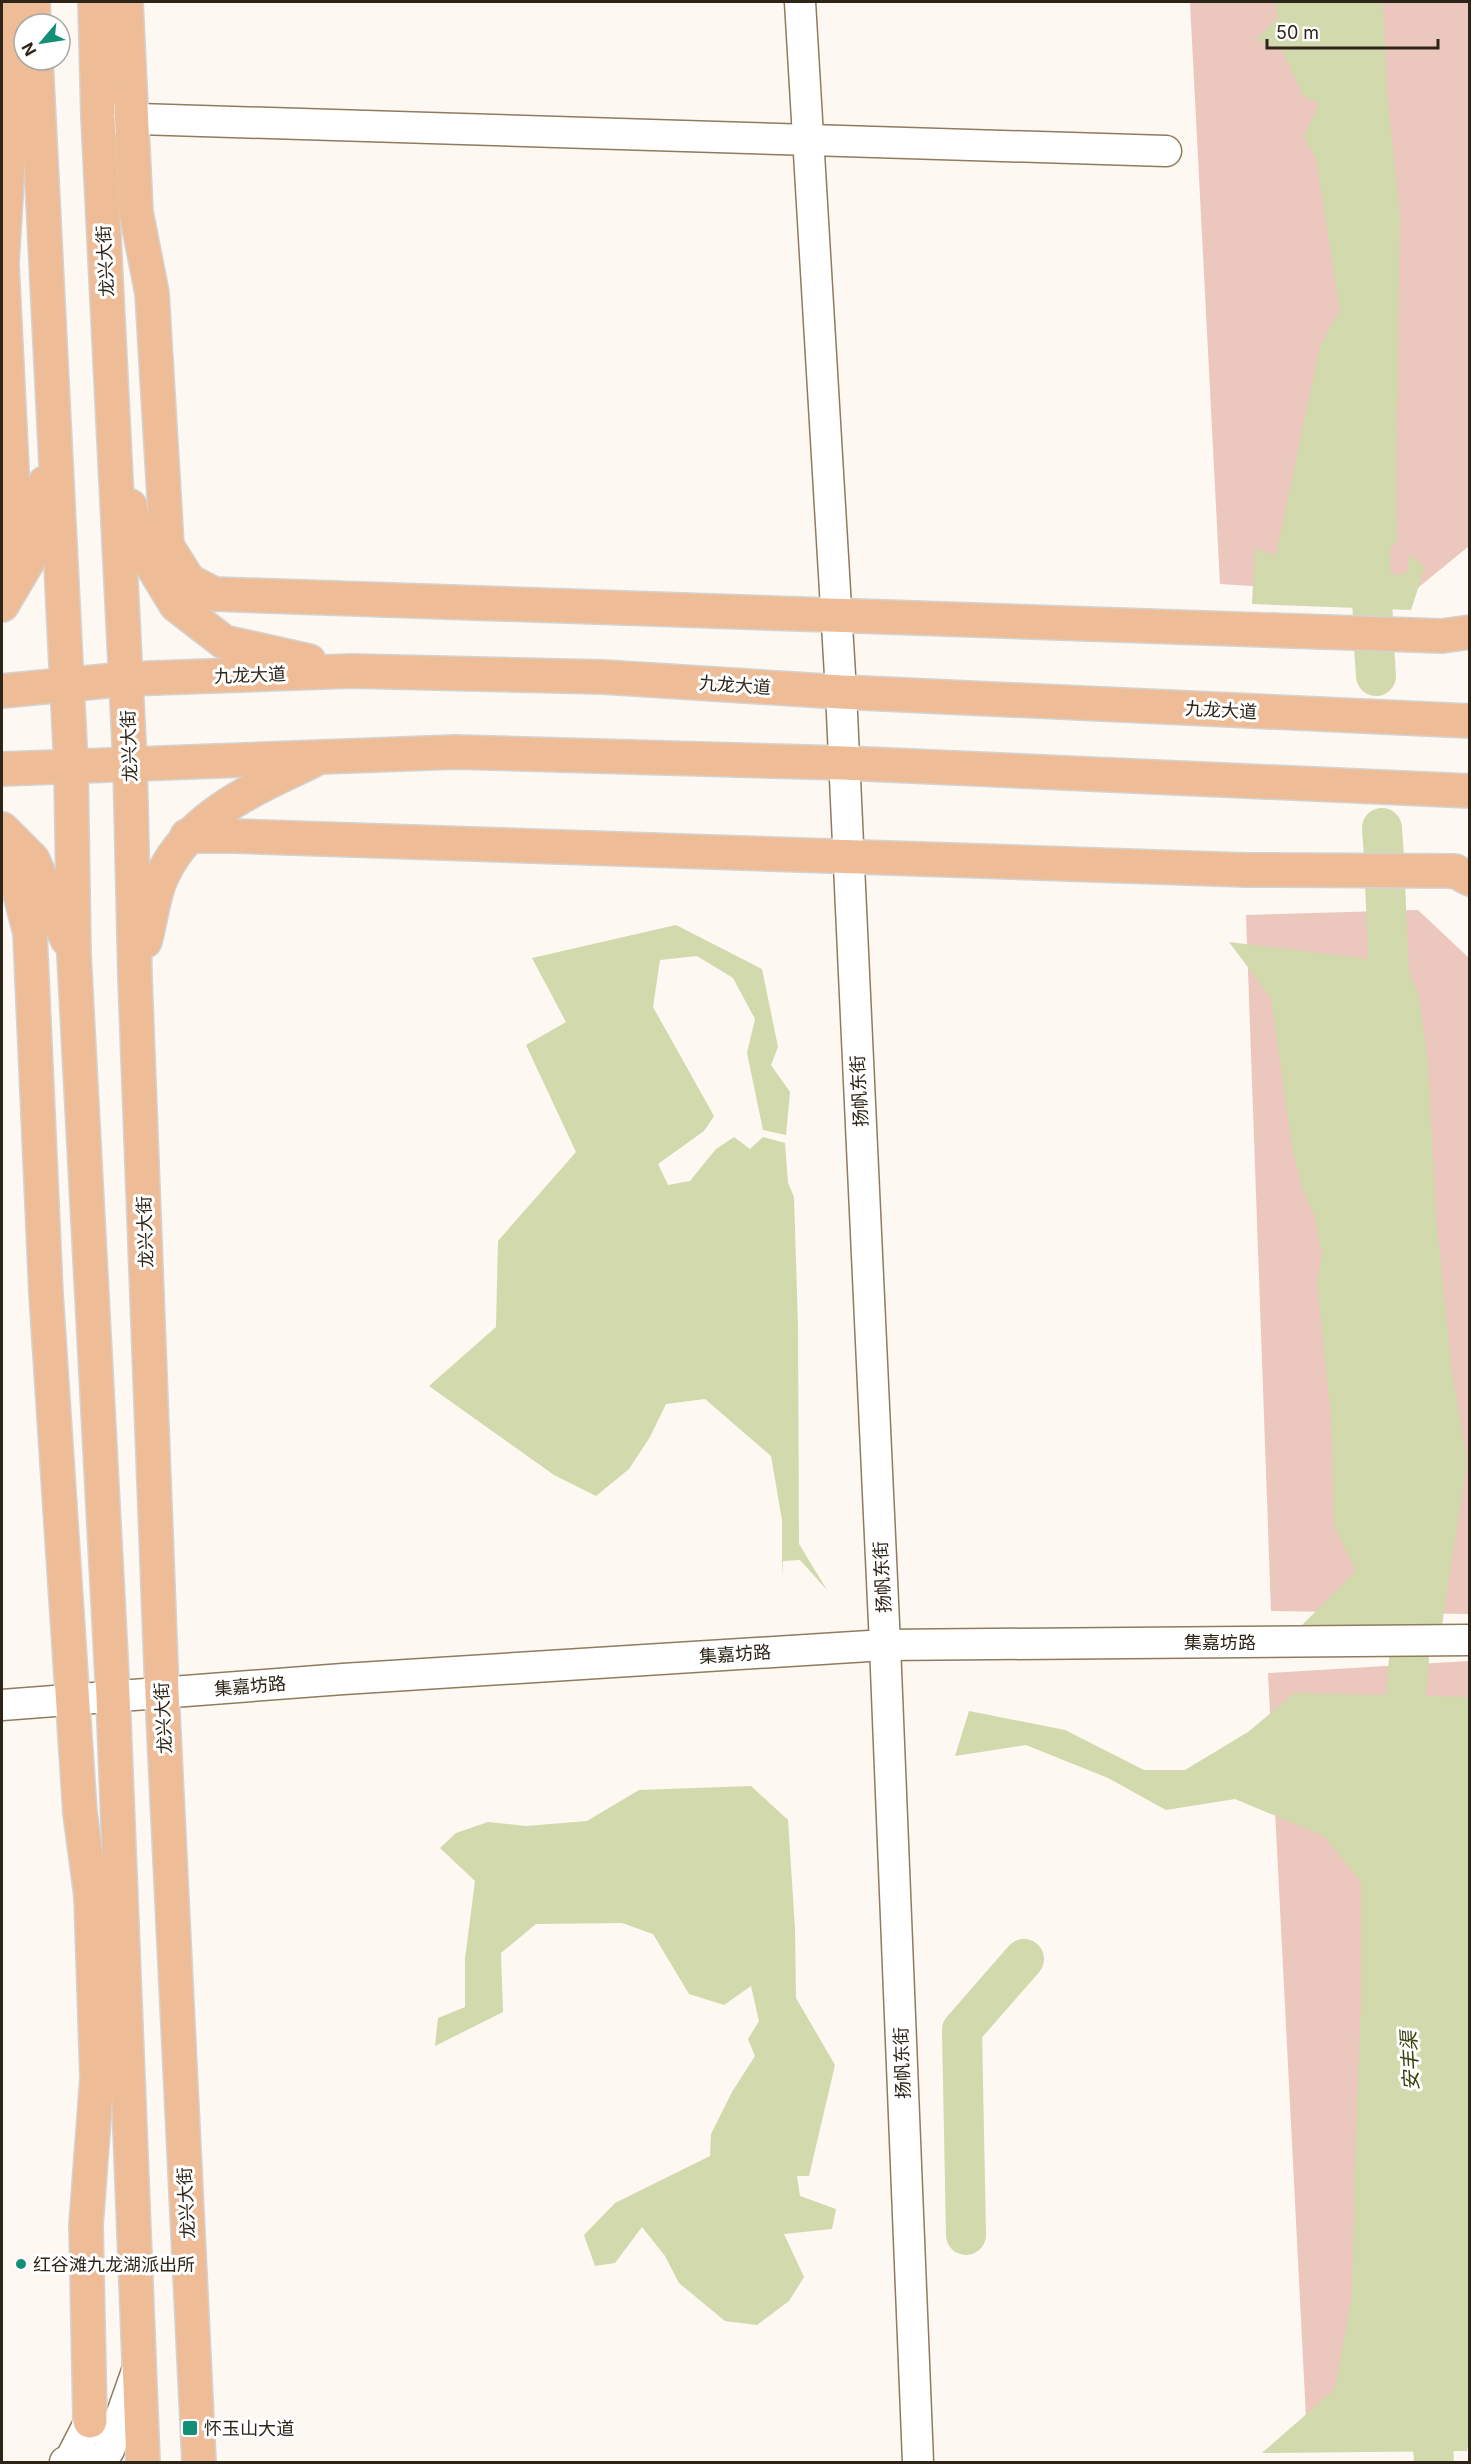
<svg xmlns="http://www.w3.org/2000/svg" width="1471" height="2464" viewBox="0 0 1471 2464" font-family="Inter,'Noto Sans SC',sans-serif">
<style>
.green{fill:#ebc7bd}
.water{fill:#d2d9ac}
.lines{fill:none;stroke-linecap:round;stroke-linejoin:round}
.river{stroke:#d2d9ac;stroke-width:40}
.minor-casing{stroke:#907b5d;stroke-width:33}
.major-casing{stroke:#d5d3d1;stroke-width:36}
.minor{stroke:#fff;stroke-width:30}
.major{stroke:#eebc97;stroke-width:33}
.poi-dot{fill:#128f75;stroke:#fff;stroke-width:2}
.labels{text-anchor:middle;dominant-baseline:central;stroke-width:6;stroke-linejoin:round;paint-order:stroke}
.street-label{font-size:18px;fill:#2e2519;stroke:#fff}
.poi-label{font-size:18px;fill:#2e2519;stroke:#fff;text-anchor:start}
.water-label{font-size:20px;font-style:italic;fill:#3e430e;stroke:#fff}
</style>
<rect width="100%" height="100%" fill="#fdf8f2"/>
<!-- green -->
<g class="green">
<polygon points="1190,2 1469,2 1469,546 1408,596 1220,584"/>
<polygon points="1418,910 1469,958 1469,1614 1271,1611 1246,915"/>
<polygon points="1469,1661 1469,2432 1307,2437 1268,1673"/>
</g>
<!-- water -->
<g class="water">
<polygon points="1275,2 1383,2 1387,91 1400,216 1396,480 1397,541 1385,554 1388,574 1406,574 1410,555 1425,567 1411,610 1252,604 1255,549 1276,555 1320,346 1340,310 1316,159 1304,136 1319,104 1303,95 1282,50 1256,39 1278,18"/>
<polygon points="676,925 762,969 778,1047 771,1065 790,1092 786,1135 763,1130 747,1053 755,1019 733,978 697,956 660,960 653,1007 714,1116 704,1131 658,1164 668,1185 690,1181 716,1149 734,1137 750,1149 763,1137 785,1143 788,1183 794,1197 798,1326 799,1544 827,1590 800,1560 783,1561 782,1575 782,1520 771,1456 705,1399 666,1404 650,1437 629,1469 596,1496 554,1475 429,1386 496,1327 498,1241 576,1152 526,1045 566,1022 532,958"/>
<polygon points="1229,942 1406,964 1419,996 1428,1062 1436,1217 1452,1372 1467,1461 1442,1625 1302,1625 1356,1571 1334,1526 1331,1418 1317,1282 1322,1254 1315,1217 1303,1190 1292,1147 1271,998"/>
<polygon points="1295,1693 1467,1697 1469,1705 1470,2435 1467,2451 1262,2453 1335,2389 1352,2295 1355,2158 1361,2004 1361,1882 1324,1836 1235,1799 1166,1810 1108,1778 1026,1745 955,1756 969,1711 1065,1730 1144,1770 1185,1770 1248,1732"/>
<polygon points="751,1786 788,1820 795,1929 796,1998 835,2065 809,2176 797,2176 800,2196 836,2209 832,2229 784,2234 804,2277 789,2301 757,2325 725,2321 679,2283 665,2256 642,2227 615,2263 595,2266 584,2235 615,2203 710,2156 711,2134 732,2092 755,2056 748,2039 759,2021 751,1986 724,2005 689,1994 653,1934 622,1923 536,1924 501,1953 503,2012 435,2046 438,2018 465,2007 465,1959 475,1881 440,1848 456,1833 488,1822 526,1826 587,1821 639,1790"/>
</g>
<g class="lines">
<!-- river -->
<g class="river">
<polyline points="1370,552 1373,621"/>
<polyline points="1374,646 1376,676"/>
<polyline points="1382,828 1384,858"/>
<polyline points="1385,883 1391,1018"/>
<polyline points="1401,1752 1409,1660"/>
<polyline points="966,2235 962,2030 1024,1959"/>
<polyline points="1430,2396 1434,2462"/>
</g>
<!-- minor casing -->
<g class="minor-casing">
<g id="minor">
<polyline points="800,2 841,692 885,1645 918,2462"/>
<polyline points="107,118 1166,151"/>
<polyline points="2,1705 343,1679 885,1645 1470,1640"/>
<polyline points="65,2462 70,2460 90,2421"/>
<polyline points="100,2462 109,2450 138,2368"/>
</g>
</g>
<!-- major casing -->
<g class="major-casing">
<g id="major">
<polyline points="33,2 34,24"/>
<polyline points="95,2 98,117 130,763 135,978 162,1693 199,2462"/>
<polyline points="126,2 136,212 152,293 167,546 189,581 214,594 1442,636 1470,632"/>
<polyline points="36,60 71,766 74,955 113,1696 143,2462"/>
<polyline points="130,506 137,541 176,605 224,642 309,661"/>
<polyline points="2,561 9,548 14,511 2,264 10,129 4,2"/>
<polyline points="2,605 28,561 45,483"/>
<polyline points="2,691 126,679 351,671 603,677 841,692 1470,721"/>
<polyline points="2,769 455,752 843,763 1470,791"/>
<polyline points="2,829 33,860 67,939"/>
<polyline points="187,836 234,836 1246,870 1455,871 1470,879"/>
<polyline points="2,866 19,890 30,933 46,1294 80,1813 91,1896 97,2078 86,2225 90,2421"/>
<path d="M145 941C151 920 153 894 163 874 191 815 256 788 312 761"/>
</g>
</g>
<!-- minor -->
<use href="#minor" class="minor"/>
<!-- major -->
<use href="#major" class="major"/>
</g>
<!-- markers -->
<g class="poi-dot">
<circle cx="21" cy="2264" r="6"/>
<rect x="182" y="2420" width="16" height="16" rx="3"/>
</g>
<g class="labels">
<!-- street labels -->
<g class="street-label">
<text transform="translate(105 261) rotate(-93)">龙兴大街</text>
<text transform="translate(250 675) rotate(-2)">九龙大道</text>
<text transform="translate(735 685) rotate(4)">九龙大道</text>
<text transform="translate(1221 710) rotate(3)">九龙大道</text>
<text transform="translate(129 746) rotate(-92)">龙兴大街</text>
<text transform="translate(859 1091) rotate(-93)">扬帆东街</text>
<text transform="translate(145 1232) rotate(-92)">龙兴大街</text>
<text transform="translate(882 1577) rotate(-93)">扬帆东街</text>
<text x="1220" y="1642">集嘉坊路</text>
<text transform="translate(735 1654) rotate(-4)">集嘉坊路</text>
<text transform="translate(250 1686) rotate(-5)">集嘉坊路</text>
<text transform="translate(163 1718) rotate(-93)">龙兴大街</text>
<text transform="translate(902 2063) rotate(-92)">扬帆东街</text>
<text transform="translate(186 2203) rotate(-93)">龙兴大街</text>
</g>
<!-- poi labels -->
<g class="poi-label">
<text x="33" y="2264">红谷滩九龙湖派出所</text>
<text x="204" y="2428">怀玉山大道</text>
</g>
<!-- water labels -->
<g class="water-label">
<text transform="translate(1410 2061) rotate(-93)">安丰渠</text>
</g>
</g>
<!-- border -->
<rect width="1471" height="2464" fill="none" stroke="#2e2519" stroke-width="6"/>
<!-- north arrow -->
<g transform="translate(42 42) rotate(241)"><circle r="28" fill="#ffffff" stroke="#aba8a3" stroke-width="1.5"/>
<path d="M0-4.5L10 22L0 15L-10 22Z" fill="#128f75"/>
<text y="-9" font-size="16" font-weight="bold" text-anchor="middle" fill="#2e2519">N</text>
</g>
<!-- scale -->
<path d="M1267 39v9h171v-9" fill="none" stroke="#2e2519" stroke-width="3"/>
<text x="1276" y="39" font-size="18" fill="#2e2519" stroke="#ffffff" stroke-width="4.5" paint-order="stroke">50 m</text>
</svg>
